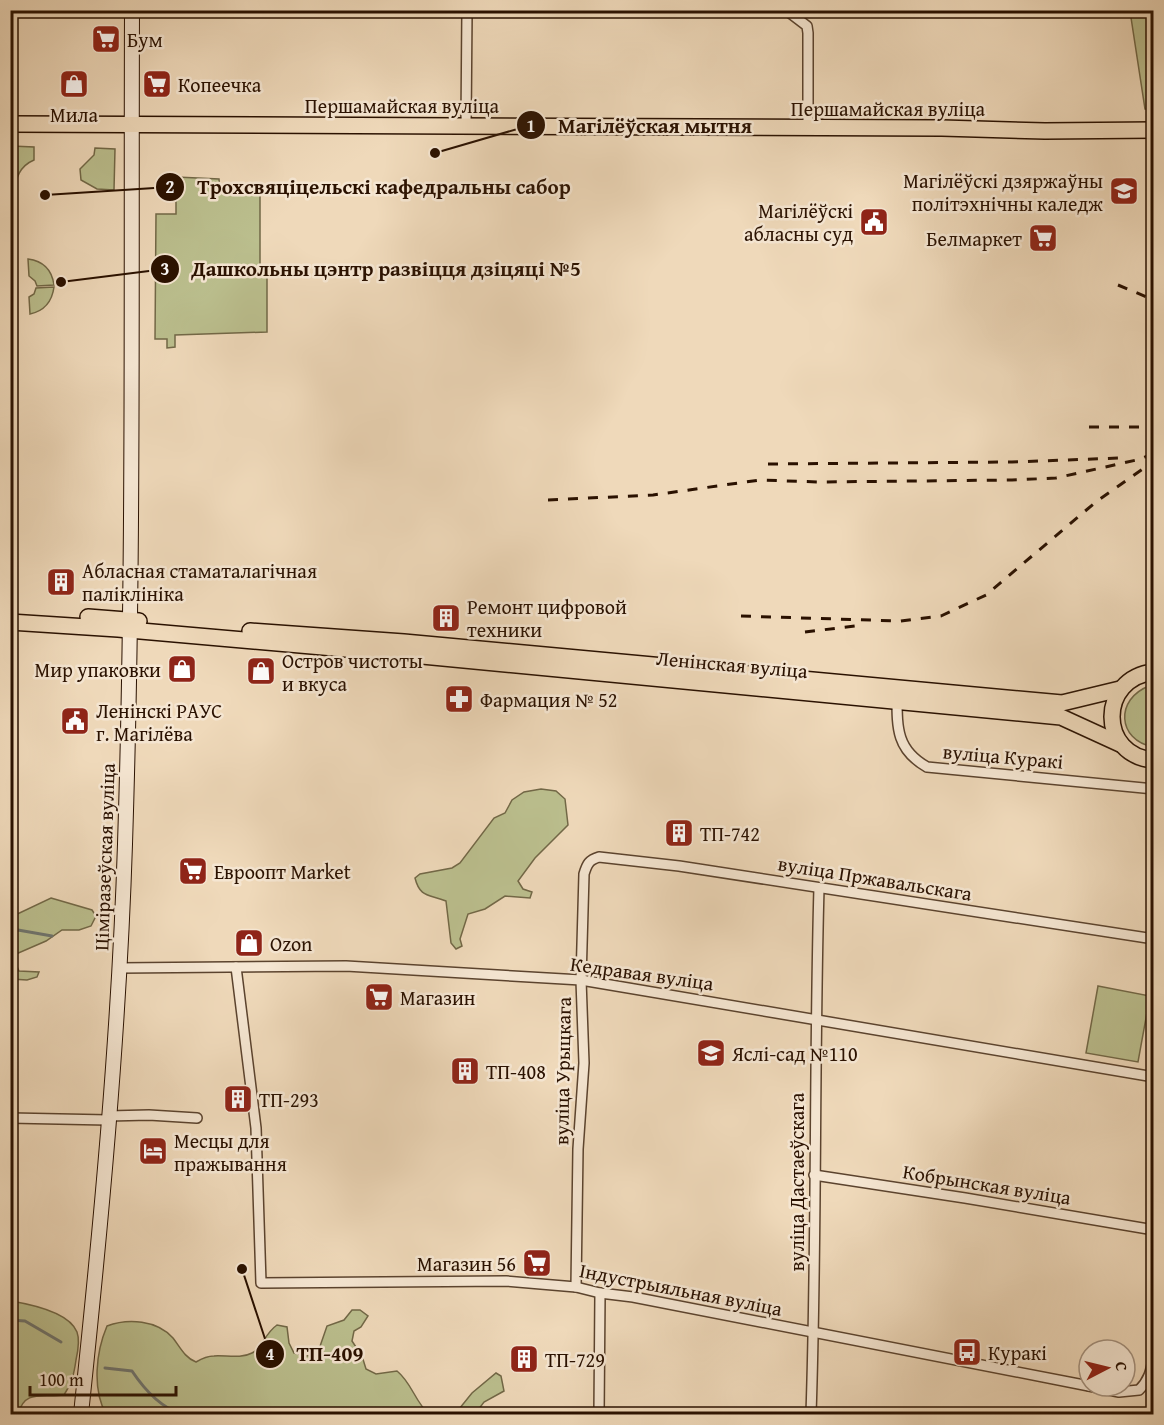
<svg xmlns="http://www.w3.org/2000/svg" width="1164" height="1425" viewBox="0 0 1164 1425" font-family="'Gentium Book Plus',serif">
<style>
.green{fill:#bbbf8e;stroke:#726847;stroke-width:1.5}
.lines{fill:none;stroke-linecap:round;stroke-linejoin:round}
.stream{stroke:#6f756f;stroke-width:3}
.minor-casing{stroke:#5b432e;stroke-width:12}
.secondary-casing{stroke:#2a1100;stroke-width:16}
.primary-casing{stroke:#2a1100;stroke-width:18}
.minor{stroke:#f5e6d2;stroke-width:9}
.secondary{stroke:#f5e6d2;stroke-width:14}
.primary{stroke:#efd9ba;stroke-width:15}
.rail{stroke:#2a1100;stroke-width:3;stroke-dasharray:10 10;stroke-linecap:butt}
.labels{text-anchor:middle;dominant-baseline:central;stroke-width:5;stroke-linejoin:round;paint-order:stroke}
.poi-label{font-size:20px;fill:#2a1100;stroke:#f5e6d2;text-anchor:start}
.street-label{font-size:20px;fill:#2a1100;stroke:#f5e6d2}
.leader{fill:none;stroke:#2a1100;stroke-width:2}
.callout-dot{fill:#2a1100;stroke:#f5e6d2;stroke-width:2}
.mark-label{font-size:18px;text-anchor:middle;font-weight:bold;fill:#fff}
.callout-label{font-size:21px;text-anchor:middle;font-weight:bold;fill:#2a1100;stroke:#f5e6d2;stroke-width:5;stroke-linejoin:round;paint-order:stroke}
</style>
<rect width="100%" height="100%" fill="#efd9ba"/>
<filter id="stains"><feTurbulence type="fractalNoise" baseFrequency=".00333" numOctaves="4"/><feColorMatrix values="0 0 0 0 .2 0 0 0 0 .09 0 0 0 0 .02 0 0 0 .5 -.17"/></filter>
<radialGradient id="worn" r=".72"><stop offset=".6" stop-color="#630" stop-opacity="0"/><stop offset="1" stop-color="#630" stop-opacity=".3"/></radialGradient>
<!-- green -->
<g class="green">
<polygon points="1130,11 1153,11 1153,109 1145,109"/>
<path d="M11 146 34 147V160C15 168 16 185 11 203Z"/>
<polygon points="95,148 115,149 114,190 97,189 81,180 80,169 94,155"/>
<polygon points="176,177 219,179 220,192 260,191 260,267 267,267 267,332 175,335 175,347 167,348 167,339 155,339 156,214 176,214"/>
<path d="M28 259C43 261 52 270 54 285L37 286 35 281 29 276Z"/>
<path d="M54 287C52 302 44 311 30 314L29 297 34 294 36 288Z"/>
<path d="M1149 686H1153V747C1117 740 1115 699 1149 686Z"/>
<path d="M541 789 556 791 565 799 568 825 535 858 518 881 523 889 532 892 530 898 505 896 485 909 468 914 460 939 462 946 456 949 451 943 446 901C429 894 420 898 415 878L420 874 452 868 460 863 494 818 505 813 512 800 524 792Z"/>
<polygon points="51,898 92,910 96,916 91,926 79,930 62,930 46,941 16,954 15,962 19,971 39,972 37,977 27,980 11,979 11,917"/>
<polygon points="1098,986 1150,996 1138,1062 1086,1053"/>
<path d="M11 1301C29 1304 69 1312 77 1332 80 1340 78 1351 76 1360 74 1374 72 1383 64 1395 42 1398 25 1389 18 1414H11Z"/>
<path d="M352 1310H360L368 1316 361 1327 354 1331 352 1341 362 1356 366 1369 376 1374 397 1371C412 1383 415 1402 429 1414H106C92 1389 96 1352 107 1326 128 1318 157 1320 173 1338 180 1347 185 1358 196 1362 201 1359 207 1356 214 1356 225 1355 241 1359 252 1353 263 1348 264 1334 277 1325L287 1327 289 1343 294 1353 306 1356 317 1355 327 1326 344 1320Z"/>
<polygon points="496,1373 501,1376 504,1391 484,1402 475,1414 455,1414 472,1393"/>
</g>
<g class="lines">
<!-- stream -->
<g class="stream">
<polyline points="10,933 18,930 52,936"/>
<polyline points="10,1320 25,1321 61,1342"/>
<path d="M105 1368 132 1371C144 1389 160 1407 181 1414"/>
</g>
<!-- minor casing -->
<g class="minor-casing">
<g id="minor">
<polyline points="786,10 807,26 808,33 808,129"/>
<polyline points="466,126 467,10"/>
<path d="M897 697C897 729 897 750 927 767L1154 789"/>
<polyline points="236,967 256,1128 261,1283 506,1281 576,1287 600,1293 633,1297 1089,1386"/>
<polyline points="120,968 346,966 581,980 1154,1077"/>
<polyline points="108,1116 149,1115 197,1118"/>
<polyline points="10,1118 108,1120"/>
<polyline points="814,1175 965,1198 1154,1230"/>
<path d="M576 1287 578 1149 584 1063 581 980 584 874C587 864 589 860 599 857L679 866 1154 939"/>
<path d="M1089 1386 1119 1392 1139 1390C1150 1379 1151 1370 1154 1355"/>
<polyline points="599,1414 600,1293"/>
<path d="M811 1414C817 1239 814 1063 819 888"/>
</g>
</g>
<!-- secondary casing -->
<g class="secondary-casing">
<path id="secondary" d="M81 1414C101 1225 119 1034 125 844 134 566 131 288 132 10"/>
</g>
<!-- primary casing -->
<g class="primary-casing">
<g id="primary">
<polyline points="10,124 942,128 1045,131 1154,130"/>
<polyline points="88,617 139,621"/>
<polyline points="10,622 118,629 391,653 1061,717 1120,744"/>
<polyline points="250,631 404,642 1062,703 1120,689"/>
<path d="M1154 672C1098 678 1098 756 1154 760"/>
</g>
</g>
<!-- minor -->
<use href="#minor" class="minor"/>
<!-- secondary -->
<use href="#secondary" class="secondary"/>
<!-- primary -->
<use href="#primary" class="primary"/>
<!-- rail -->
<g class="rail">
<polyline points="1118,285 1154,300"/>
<polyline points="1089,427 1154,427"/>
<polyline points="768,464 1012,462 1119,458"/>
<polyline points="548,500 653,495 760,480 820,482 1012,480 1056,478 1141,459 1154,453"/>
<polyline points="741,616 900,621 941,616 986,595 1097,501 1154,461"/>
<polyline points="805,632 855,626"/>
</g>
</g>
<!-- icons -->
<defs>
<g id="supermarket-square" transform="scale(1.5)"><rect x="-9" y="-9" width="18" height="18" rx="4" fill="#8f2418" stroke="#f5e6d2"/><path d="M-6-5.5h2.5l.6 2H6L4.5 2H-2.5L-4.4-4H-6ZM-1.5 3.2a1.3 1.3 0 1 0 .1 0ZM3 3.2a1.3 1.3 0 1 0 .1 0Z" fill="#fff"/></g>
<g id="shop-square" transform="scale(1.5)"><rect x="-9" y="-9" width="18" height="18" rx="4" fill="#8f2418" stroke="#f5e6d2"/><path d="M-5-2.5h2.3a2.7 3.5 0 0 1 5.4 0H5L5.5 6h-11ZM-1.5-2.5h3a1.5 2.3 0 0 0-3 0Z" fill="#fff"/></g>
<g id="university-square" transform="scale(1.5)"><rect x="-9" y="-9" width="18" height="18" rx="4" fill="#8f2418" stroke="#f5e6d2"/><path d="M0-5L7-2L0 1L-7-2ZM-4 1L0 2.5L4 1V4Q0 6-4 4Z" fill="#fff"/></g>
<g id="civic-square" transform="scale(1.5)"><rect x="-9" y="-9" width="18" height="18" rx="4" fill="#8f2418" stroke="#f5e6d2"/><path d="M-.6-6.5H3V-4.5H.6V-3L4-1V1h2V6H-6V1h2V-1L-.6-3ZM-1.2 2.5V6h2.4V2.5Z" fill="#fff"/></g>
<g id="building-square" transform="scale(1.5)"><rect x="-9" y="-9" width="18" height="18" rx="4" fill="#8f2418" stroke="#f5e6d2"/><path d="M-4-6H4V6H1V3H-1V6H-4ZM-2.5-4.3h1.7v1.8h-1.7ZM.8-4.3h1.7v1.8H.8ZM-2.5-1h1.7V.8h-1.7ZM.8-1h1.7V.8H.8Z" fill="#fff"/></g>
<g id="pharmacy-square" transform="scale(1.5)"><rect x="-9" y="-9" width="18" height="18" rx="4" fill="#8f2418" stroke="#f5e6d2"/><path d="M-2-6h4v4h4v4h-4v4h-4v-4h-4v-4h4Z" fill="#fff"/></g>
<g id="school-square" transform="scale(1.5)"><rect x="-9" y="-9" width="18" height="18" rx="4" fill="#8f2418" stroke="#f5e6d2"/><path d="M0-5L7-2L0 1L-7-2ZM-4 1L0 2.5L4 1V4Q0 6-4 4Z" fill="#fff"/></g>
<g id="hotel-square" transform="scale(1.5)"><rect x="-9" y="-9" width="18" height="18" rx="4" fill="#8f2418" stroke="#f5e6d2"/><path d="M-6-4.5h1.5V1H6V5H4.5V3h-9V5H-6ZM-4 0a1.8 1.8 0 1 1 3.6 0ZM.5 0V-2.5h3Q6-2.5 6 0Z" fill="#fff"/></g>
<g id="bus-square" transform="scale(1.5)"><rect x="-9" y="-9" width="18" height="18" rx="4" fill="#8f2418" stroke="#f5e6d2"/><path d="M-5-6H5V4H4V6H2V4H-2V6H-4V4H-5ZM-3.5-4V0h7V-4ZM-3.5 1.2v1.5H-2V1.2ZM2 1.2v1.5H3.5V1.2Z" fill="#fff"/></g>
</defs>
<g fill-rule="evenodd">
<use href="#supermarket-square" x="106" y="39"/>
<use href="#shop-square" x="74" y="84"/>
<use href="#supermarket-square" x="157" y="84"/>
<use href="#university-square" x="1124" y="191"/>
<use href="#civic-square" x="874" y="222"/>
<use href="#supermarket-square" x="1043" y="238"/>
<use href="#building-square" x="61" y="582"/>
<use href="#building-square" x="446" y="618"/>
<use href="#shop-square" x="182" y="669"/>
<use href="#shop-square" x="261" y="671"/>
<use href="#pharmacy-square" x="459" y="699"/>
<use href="#civic-square" x="75" y="721"/>
<use href="#building-square" x="679" y="833"/>
<use href="#supermarket-square" x="193" y="871"/>
<use href="#shop-square" x="249" y="943"/>
<use href="#supermarket-square" x="379" y="997"/>
<use href="#school-square" x="711" y="1053"/>
<use href="#building-square" x="465" y="1071"/>
<use href="#building-square" x="238" y="1099"/>
<use href="#hotel-square" x="153" y="1151"/>
<use href="#supermarket-square" x="537" y="1263"/>
<use href="#bus-square" x="967" y="1352"/>
<use href="#building-square" x="524" y="1359"/>
</g>
<g class="labels">
<!-- poi labels -->
<g class="poi-label">
<text x="127" y="39">Бум</text>
<text x="178" y="84">Копеечка</text>
<text x="74" y="114" text-anchor="middle">Мила</text>
<text x="1103" y="180" text-anchor="end">Магілёўскі дзяржаўны<tspan x="1103" dy="23">політэхнічны каледж</tspan></text>
<text x="853" y="210" text-anchor="end">Магілёўскі<tspan x="853" dy="23">абласны суд</tspan></text>
<text x="1022" y="238" text-anchor="end">Белмаркет</text>
<text x="82" y="570">Абласная стаматалагічная<tspan x="82" dy="23">паліклініка</tspan></text>
<text x="467" y="606">Ремонт цифровой<tspan x="467" dy="23">техники</tspan></text>
<text x="282" y="660">Остров чистоты<tspan x="282" dy="23">и вкуса</tspan></text>
<text x="161" y="669" text-anchor="end">Мир упаковки</text>
<text x="480" y="699">Фармация № 52</text>
<text x="96" y="710">Ленінскі РАУС<tspan x="96" dy="23">г. Магілёва</tspan></text>
<text x="700" y="833">ТП-742</text>
<text x="214" y="871">Евроопт Market</text>
<text x="270" y="943">Ozon</text>
<text x="400" y="997">Магазин</text>
<text x="732" y="1053">Яслі-сад №110</text>
<text x="486" y="1071">ТП-408</text>
<text x="259" y="1099">ТП-293</text>
<text x="174" y="1140">Месцы для<tspan x="174" dy="23">пражывання</tspan></text>
<text x="516" y="1263" text-anchor="end">Магазин 56</text>
<text x="988" y="1352">Куракі</text>
<text x="545" y="1359">ТП-729</text>
</g>
<!-- street labels -->
<g class="street-label">
<text x="402" y="105">Першамайская вуліца</text>
<text x="888" y="108">Першамайская вуліца</text>
<text transform="translate(732 664) rotate(5)">Ленінская вуліца</text>
<text transform="translate(1003 756) rotate(5)">вуліца Куракі</text>
<text transform="translate(104 857) rotate(-88)">Ціміразеўская вуліца</text>
<text transform="translate(875 878) rotate(9)">вуліца Пржавальскага</text>
<text transform="translate(642 973) rotate(8)">Кедравая вуліца</text>
<text transform="translate(562 1071) rotate(-89)">вуліца Урыцкага</text>
<text transform="translate(796 1182) rotate(-90)">вуліца Дастаеўскага</text>
<text transform="translate(987 1184) rotate(9)">Кобрынская вуліца</text>
<text transform="translate(681 1289) rotate(11)">Індустрыяльная вуліца</text>
</g>
</g>
<!-- callouts -->
<path class="leader" d="M435 153L531 125M45 195L170 187M61 282L165 269M242 1269L270 1354"/>
<g class="callout-dot">
<circle cx="435" cy="153" r="6"/>
<circle cx="45" cy="195" r="6"/>
<circle cx="61" cy="282" r="6"/>
<circle cx="242" cy="1269" r="6"/>
<circle cx="531" cy="125" r="15"/>
<circle cx="170" cy="187" r="15"/>
<circle cx="165" cy="269" r="15"/>
<circle cx="270" cy="1354" r="15"/>
</g>
<g class="mark-label">
<text x="531" y="132">1</text>
<text x="170" y="193">2</text>
<text x="165" y="275">3</text>
<text x="270" y="1360">4</text>
</g>
<g class="callout-label">
<text x="655" y="133">Магілёўская мытня</text>
<text x="384" y="194">Трохсвяціцельскі кафедральны сабор</text>
<text x="386" y="276">Дашкольны цэнтр развіцця дзіцяці №5</text>
<text x="330" y="1361">ТП-409</text>
</g>
<!-- margin -->
<rect width="1164" height="1425" fill="none" stroke="#efd9ba" stroke-width="36"/>
<rect x="12" y="12" width="1140" height="1401" fill="none" stroke="#2a1100" stroke-width="3"/>
<rect x="18" y="18" width="1128" height="1389" fill="none" stroke="#2a1100" stroke-width="1.5"/>
<!-- north arrow -->
<g transform="translate(1107 1368) rotate(83)"><circle r="28" fill="#f5e6d2" stroke="#a4917e" stroke-width="1.5"/>
<path d="M0-4.5L10 22L0 15L-10 22Z" fill="#8f2418"/>
<text y="-9" font-size="16" font-weight="bold" text-anchor="middle" fill="#2a1100">С</text>
</g>
<!-- scale -->
<path d="M30 1386v9h146v-9" fill="none" stroke="#2a1100" stroke-width="3"/>
<text x="39" y="1386" font-size="18" fill="#2a1100" stroke="#f5e6d2" stroke-width="4.5" paint-order="stroke">100 m</text>
<rect width="100%" height="100%" filter="url(#stains)"/>
<rect width="100%" height="100%" fill="url(#worn)"/>
</svg>
